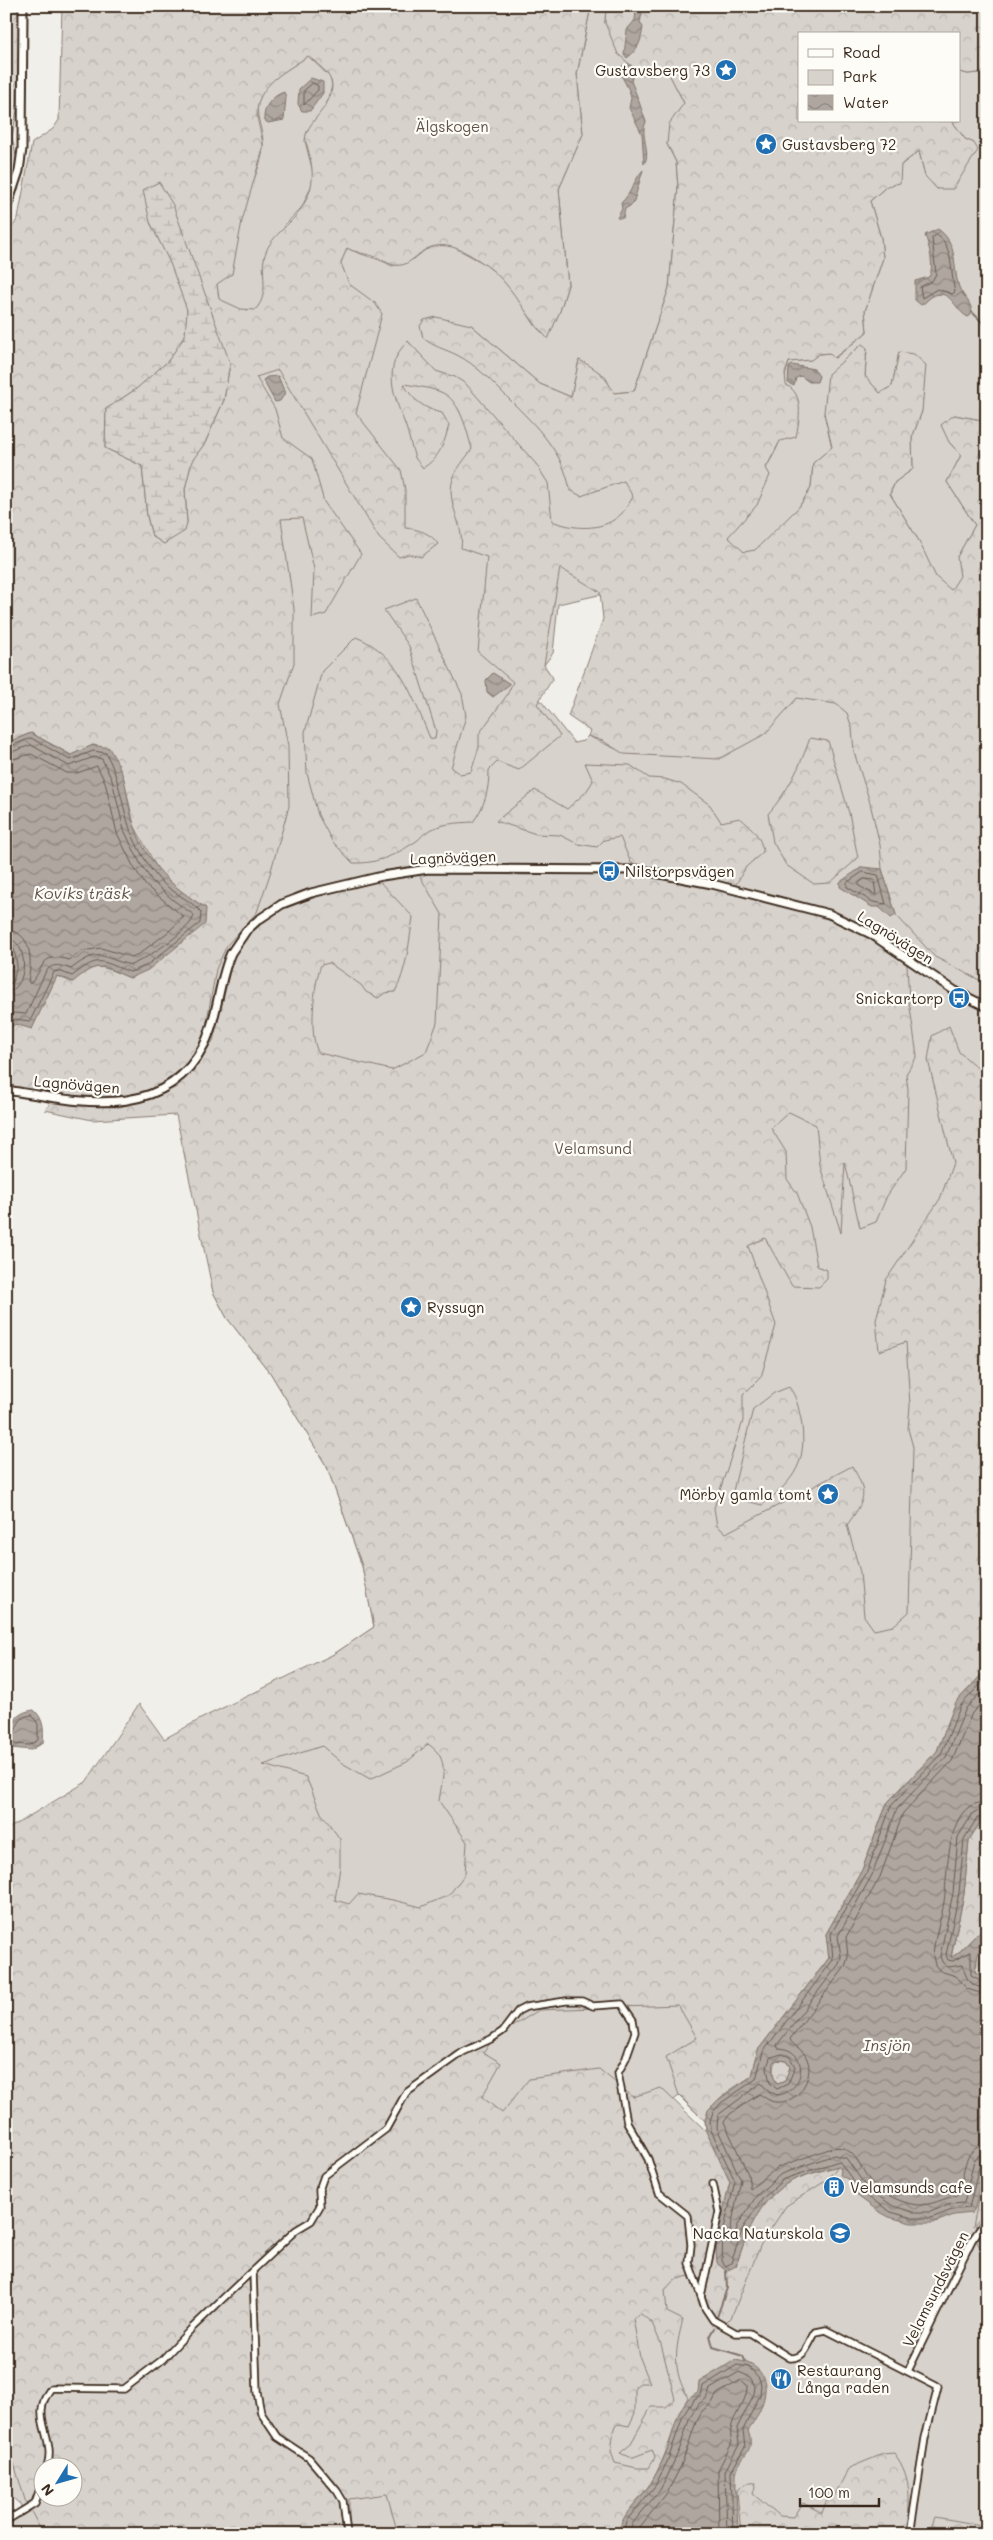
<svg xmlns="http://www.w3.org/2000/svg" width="993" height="2540" viewBox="0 0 993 2540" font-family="Mali,sans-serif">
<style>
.green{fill:#d7d2cc;stroke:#897e75;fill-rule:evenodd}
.forest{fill:url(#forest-crowns);stroke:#897e75;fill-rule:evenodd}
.wetland{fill:url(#wetland-marsh);stroke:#897e75}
.water{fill:url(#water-waves);stroke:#80746b;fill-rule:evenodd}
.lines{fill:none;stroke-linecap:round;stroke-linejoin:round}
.shore{stroke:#695c52;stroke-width:1}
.stream{stroke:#80746b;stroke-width:2}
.minor-casing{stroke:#3b2a1e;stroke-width:9}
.tertiary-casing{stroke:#3b2a1e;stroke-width:11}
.minor{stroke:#fdfcf7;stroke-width:5.5}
.tertiary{stroke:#fdfcf7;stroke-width:7}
.labels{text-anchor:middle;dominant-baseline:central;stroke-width:4.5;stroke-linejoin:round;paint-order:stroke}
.poi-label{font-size:15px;fill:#3b2a1e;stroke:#fdfcf7;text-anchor:start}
.park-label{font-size:15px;fill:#62544a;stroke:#fdfcf7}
.street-label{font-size:15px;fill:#3b2a1e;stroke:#fdfcf7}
.water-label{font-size:16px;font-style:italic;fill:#63554b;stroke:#fdfcf7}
</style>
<defs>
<pattern id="forest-crowns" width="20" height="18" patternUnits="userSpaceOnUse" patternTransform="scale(1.25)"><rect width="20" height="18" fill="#d7d2cc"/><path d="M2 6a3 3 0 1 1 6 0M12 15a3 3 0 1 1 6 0" fill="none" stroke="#b9b4af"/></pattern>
<pattern id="wetland-marsh" width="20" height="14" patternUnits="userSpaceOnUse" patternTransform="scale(1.25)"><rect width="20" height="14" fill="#d7d2cc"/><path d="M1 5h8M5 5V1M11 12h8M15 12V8" fill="none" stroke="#b9b4af"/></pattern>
<pattern id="water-waves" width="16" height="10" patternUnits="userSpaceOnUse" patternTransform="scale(1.25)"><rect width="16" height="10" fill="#aea69f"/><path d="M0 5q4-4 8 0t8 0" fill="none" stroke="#8f8781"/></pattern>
</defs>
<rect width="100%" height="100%" fill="#f1efea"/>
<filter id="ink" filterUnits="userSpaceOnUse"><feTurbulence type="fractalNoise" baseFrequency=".02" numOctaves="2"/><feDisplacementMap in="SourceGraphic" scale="10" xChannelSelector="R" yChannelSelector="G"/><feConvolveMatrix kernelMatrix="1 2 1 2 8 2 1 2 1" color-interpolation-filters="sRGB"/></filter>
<g filter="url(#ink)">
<!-- green -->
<path class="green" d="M591 6H606L605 23 652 76 667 69 684 103 667 144 676 162 678 187 669 288 634 391 613 393 605 376 579 360 571 397 540 384 471 325 553 399 766 468C770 460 777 450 780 440 786 416 780 385 789 362L810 360 819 354 829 353 835 358 867 332 865 311 883 258 881 238 870 201 887 186 901 165 919 151 925 176 974 143 965 139 952 121H959V72L968 74 987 72V421L954 415 949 442 961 455 947 482 975 525 957 557 987 590V2534H6V2522L20 2516 21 2505 6 2492V1843L334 1654 374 1627 362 1566 327 1467 271 1374 227 1318 213 1292 177 1087C159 1093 142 1103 122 1106 94 1112 51 1100 22 1095L6 969V922L18 721 252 185C256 173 262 161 263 148 265 126 247 109 267 85 274 77 298 63 308 56L330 77 332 85 329 98 319 118 307 132 305 141 314 176 311 187 302 207 284 226 343 257 347 248C362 256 377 257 392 266L414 259 425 250 439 245H450L485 264 499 276 515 294 536 327 548 338 560 311 568 285 559 189 583 134 577 74ZM867 348 865 376 880 393 892 386 899 352 922 411 912 438 913 469 895 482 890 494 919 541 799 507 811 488 813 463 832 447 824 413ZM693 574 616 749 588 736 583 741 574 743 534 692 544 665 553 653 558 604ZM679 2096 705 2121 716 2152 600 2154ZM42 2468H72V2498H42Z"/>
<!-- forest -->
<g class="forest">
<polygon points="6,6 19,6 17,111 12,137 18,165 6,197"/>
<path d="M62 6H591L577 74 583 134 559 189 568 285 560 311 548 339C524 315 512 282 483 263 465 251 444 238 423 251 416 256 409 264 401 265 390 267 385 260 376 257 365 253 358 254 347 248L341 263 349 284 375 303 382 314 356 413 401 470 405 490V528C418 529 431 533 438 544L421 557 409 554 399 557 379 538 278 370 256 377 275 409 283 438 312 459 324 502 361 554 326 614 312 618 314 569 302 518 281 519 294 609V663L280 704 288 746 289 806 270 874 257 912 227 945 216 969 205 1032 201 1044 183 1068 172 1077 155 1088 128 1098 100 1099 6 1086V1031L15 1024 32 1028 57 976 72 982C98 960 101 966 130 978L206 908 181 892 159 872 134 825 123 776 93 745 71 755 31 733 6 743V238L18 218 32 143 53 129 59 120ZM308 56C316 63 331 73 332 85 332 107 310 119 306 135 304 141 307 143 308 149 314 172 315 186 302 207 291 226 268 236 264 259 261 276 270 294 255 310L241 309 219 299 217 284 232 274 242 221 263 149C263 136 258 127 257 115 256 84 287 71 308 56ZM150 222 230 363 224 400 205 443 192 460 185 489 187 523 164 544 152 536 147 516 142 466 105 448 106 409C139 387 192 356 187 310 185 285 161 246 150 222Z"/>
<path d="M606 6H987V72L968 74 959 72V34H799V121H952L965 139 974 143 978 150 953 189H937L925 176 919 151 901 165 900 183 887 186 870 201 881 238 883 258 865 311 867 332 834 358 829 353 819 354 811 360 789 362 785 373 786 385C805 394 799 420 796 437L780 441 766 468 770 475 757 505 728 537 744 552 755 550 799 507 811 488 813 463 832 447 824 413 828 374 862 344 867 348 865 376 880 393 892 386 899 352 914 354 926 365 922 411 912 438 913 469 895 482 890 494 919 541 936 577 951 590 960 576 957 557 975 525 947 482 961 455 949 442 941 425 954 415 987 421V984L935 957 896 915 882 869 880 845 869 799 854 752 852 728 847 713 836 704 797 698 765 734 719 759 624 754 603 741 588 736 590 731 568 716 603 619 600 592 560 568 544 665 553 678 537 704 560 736 519 770 497 762 489 770C489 790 485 806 473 822 458 823 440 823 427 832 423 834 421 837 418 840 397 854 379 864 353 863L332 841 318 815 307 773 305 732 322 671 356 637C400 654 413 698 430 738L435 739 436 731 409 646 384 610 416 598 462 694 466 716 451 768 460 774 471 772 479 747V734L507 695 513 682 478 652 487 557 461 548C465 524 445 503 453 479 456 469 466 458 472 449 467 432 461 402 443 393 432 388 416 386 404 384 412 400 425 409 442 413L449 425C444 444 440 457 423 468L415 458C411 447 409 435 405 424 393 394 382 366 408 341L436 371 455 377 466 384 536 464 548 483 552 521C572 529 601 532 619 516 625 511 629 503 633 497L624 481 581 496 570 490C563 451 536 426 509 399 493 383 477 365 457 355 445 349 434 347 423 338L420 326 424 320 436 317 471 325 540 384 571 397 579 360C597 369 605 375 614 393L634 391 669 288 678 187 676 162 667 144 669 124 684 103 667 70 652 76 641 74 618 54 605 23Z"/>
<path d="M810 738 828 741 849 813 858 858 830 883 814 884 786 865 773 842 768 814C788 791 800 767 810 738Z"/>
<path d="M585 763 630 765 649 778 665 779 681 784 710 805 721 822 740 818C752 828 761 836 763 852L746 867 735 886 677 871 631 863 620 837 604 840 597 847 578 844 560 835 536 834 496 821 535 790 567 809 586 792 593 781Z"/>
<path d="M571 872C592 872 615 871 636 874 678 878 718 890 759 900 821 916 857 923 907 965L909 1001 917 1056 906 1074 908 1089 906 1168 887 1196 876 1222 860 1228 845 1162 841 1233 820 1166 816 1125 789 1112 771 1128 786 1152 787 1179 797 1193 810 1227 817 1266 827 1270V1279L819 1287 792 1286 765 1238 748 1246 776 1325 761 1377 743 1395V1421L714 1508 717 1526 726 1533 852 1466C869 1494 865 1500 847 1525L860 1572 864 1616 874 1630 893 1626 909 1612 913 1447 908 1429 910 1406 906 1342 879 1351 876 1320 886 1280 940 1199 953 1163 928 1060 932 1036 949 1026 959 1052 987 1076V1669L956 1702 937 1751 887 1803 862 1870 826 1934 829 1958 758 2050 752 2076C734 2088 711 2099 705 2121L679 2095 666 2057 697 2038 678 2005 539 2010 497 2036 483 2052 501 2063 482 2097 502 2113 529 2079 599 2069 633 2097 661 2088 706 2131 730 2182 716 2251 736 2266C746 2236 757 2202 786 2184 801 2175 822 2171 838 2166L827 2180 786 2206 761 2244 731 2318 726 2323C711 2318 712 2312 706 2299 702 2291 695 2283 689 2276L674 2280 665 2290 667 2312 683 2320C675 2349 672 2371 688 2397 675 2421 669 2448 657 2472 646 2495 624 2509 618 2534H398L387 2494 349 2499V2529L346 2534H43L25 2500 6 2437V1830L86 1782 139 1704 164 1739 208 1715 334 1654 374 1627 362 1566 327 1467 271 1374 227 1318 213 1292 176 1115 92 1120 45 1110 53 1100 95 1106 120 1107 142 1101 177 1087 213 1041 233 958 240 941 279 910 325 894 379 881 413 917C409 942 407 969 395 992L385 993 378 998 366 992 361 985 329 963 321 965C314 982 308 1039 319 1053L392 1070 426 1052 437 1023 442 914 418 873 530 875ZM428 1744C451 1759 442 1778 439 1801L467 1842 465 1874 449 1895 421 1907 393 1900 358 1894 349 1904 335 1900 340 1867V1839L321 1813 306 1777 263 1765 322 1746 342 1763 370 1779 407 1762ZM641 2314 652 2323 661 2344 675 2399 666 2407H651L630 2445 620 2453 631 2458 652 2450 655 2458 649 2468H637L615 2463 611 2452 614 2428 618 2424 629 2426 635 2413V2387L640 2383H650L640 2358 633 2318ZM42 2468H72V2498H42Z"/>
<path d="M789 1387C797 1397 798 1407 801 1419 808 1462 795 1480 762 1505L738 1499 733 1491 753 1409 774 1393Z"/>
<path d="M981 1821 987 1822V1926C973 1935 965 1949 951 1958L964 1894 969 1840Z"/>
<polygon points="987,1930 985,1977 975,1972 978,1953"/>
<path d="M777 2060 786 2061 790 2067 785 2081 778 2084C772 2079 771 2064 777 2060Z"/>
<polygon points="987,2152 987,2210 973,2227"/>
<polygon points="987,2225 987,2259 977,2242"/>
<path d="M894 2453C914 2479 909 2503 907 2534H741L737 2491C742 2485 748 2482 756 2483L753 2494 779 2516 794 2517 803 2503 822 2513 827 2499 833 2498 849 2468 883 2454Z"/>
<polygon points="935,2517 987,2526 987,2534 929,2534"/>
</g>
<!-- wetland -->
<polygon class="wetland" points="159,182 173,205 230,363 224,400 205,443 192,461 185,489 187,523 185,531 164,544 152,536 147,516 142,466 105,448 106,409 136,389 168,361 185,336 187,310 170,263 150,222 143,190"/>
<!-- water -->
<g class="water">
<path d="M640 6 643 7 640 23 643 27C641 41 639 49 627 58L624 54 627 30 635 20 636 10Z"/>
<path d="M628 64 635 69 631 81C637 95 641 108 646 122 639 134 652 153 644 164L642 134 629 108 631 98 629 90 620 73 622 66Z"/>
<polygon points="311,78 323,82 323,93 310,111 302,111 298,104 299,89"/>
<path d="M284 92 286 97 284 120 268 123 264 120C263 107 272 96 284 92Z"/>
<path d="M643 170 633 204 625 209 623 218H617L622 209 621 203C632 193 633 181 643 170Z"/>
<path d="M938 229C959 244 952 266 959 287 963 298 974 303 971 315L968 317C955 311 952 290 935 295 929 297 927 302 921 305L915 300V281L929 277C935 267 929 246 925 235Z"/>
<polygon points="792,365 814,369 819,376 817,382 809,382 801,376 796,378 794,386 788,383 789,367"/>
<polygon points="278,376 285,393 280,401 275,402 263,380 267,377"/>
<polygon points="493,673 510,684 493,697 487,692 486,680"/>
<path d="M31 733 71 755 93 745 109 748C114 757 120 766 123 776 128 792 128 809 134 825 148 865 171 886 206 908L205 924 148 970 130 978C101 966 98 960 73 982L57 976 32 1029 15 1024 7 1031C5 1019 5 1005 6 992 7 976 18 961 6 947V743Z"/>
<polygon points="862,867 882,869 896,915 891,918 879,907 872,907 840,887 840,882"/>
<path d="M987 1669V1822L981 1821 969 1840 964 1894 951 1957C965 1951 973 1935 987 1926L978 1953 975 1972 985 1977 987 1967V2152L975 2208 972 2213 954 2215 933 2223H911L889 2217 878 2211 859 2197 849 2180 840 2175 841 2170 838 2166C822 2171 800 2175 786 2184 757 2203 746 2236 736 2266L726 2271 717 2263 716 2251 718 2232 730 2182 706 2131 705 2121 708 2110 718 2100 752 2076 758 2050 829 1958 826 1934 862 1870 887 1803 937 1751 956 1702ZM777 2060 786 2061 790 2067 785 2081 778 2084C773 2080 772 2068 773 2062Z"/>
<path d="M34 1710C44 1719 44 1730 43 1743L31 1750 11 1748 7 1743C10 1726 14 1712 34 1710Z"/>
<path d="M735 2360C779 2366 767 2405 748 2431 757 2453 738 2457 736 2474 735 2493 738 2515 738 2534H618C623 2510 639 2502 651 2483 656 2474 661 2464 665 2455 674 2436 676 2401 698 2392L699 2382Z"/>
</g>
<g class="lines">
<!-- shore -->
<g class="shore">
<polygon points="313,83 318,86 318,90 304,105 304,91"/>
<path d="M937 235C954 246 950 274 955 292L952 294 937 289 922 298 920 287 932 281 936 274 932 238Z"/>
<path d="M6 748 31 738 70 760 93 751 106 753C119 777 121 801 129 826 134 842 144 859 154 873 166 891 189 898 201 912L200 923 146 966 130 972C98 960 100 955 72 976L59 971 54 972 30 1021 15 1019 6 1025"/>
<path d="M6 754 31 745 69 766 94 757 102 759 112 780 124 830 140 863 152 881 173 900 194 915C193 929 144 960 131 965 100 958 101 946 71 969 61 966 54 962 46 971L26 1014 14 1013 6 1017"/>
<path d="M6 761 31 754 67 773H77L97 766 105 782 117 833 133 866 146 886 184 917 168 932 139 954 131 957 101 948 82 951 69 960C39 951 45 969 30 984L28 981C32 962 33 931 6 930"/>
<polygon points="863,872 878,875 886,904 873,902 847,887 847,883"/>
<polygon points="865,879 874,880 876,895 859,886 859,883"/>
<path d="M6 938C30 939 29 991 6 992"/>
<polyline points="6,944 14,949 17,965 13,982 6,986"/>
<polyline points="987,1677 961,1705 941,1754 891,1806 867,1872 831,1934 833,1960 763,2052 756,2079 721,2103 713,2112 710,2121 711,2130 735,2181 723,2233 722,2261 726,2266 731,2263 743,2228 763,2198 784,2179 839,2161 862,2193 891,2212 912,2218 931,2218 952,2210 969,2208 980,2163 987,2159"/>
<path d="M987 1686 966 1708 946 1757 897 1809 872 1875 838 1936 841 1957 839 1964 777 2045 778 2048C810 2049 806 2091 778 2095L769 2092 761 2083 718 2115 717 2128 741 2180 729 2236 734 2237 738 2225 757 2195 781 2174 834 2155 846 2158 867 2188 893 2206 913 2212H930L951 2204 964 2203 974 2160 979 2155 987 2153"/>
<path d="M987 1697 972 1713 952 1761 903 1813 880 1877 846 1937 848 1957 845 1967 790 2039C792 2046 804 2049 807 2059 815 2077 797 2105 776 2102 769 2102 764 2096 759 2094L730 2114 724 2122 748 2174 750 2189 778 2167 832 2148C855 2143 860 2170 872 2183 883 2194 901 2203 917 2205 931 2206 944 2198 958 2195 965 2178 961 2146 987 2145"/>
<path d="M32 1715 38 1724V1740L30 1745 14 1744 12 1740C17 1729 17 1716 32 1715Z"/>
<path d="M987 1803C945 1797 948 1876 944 1902 941 1920 934 1938 933 1956L935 1965 940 1971 956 1976 967 1989 987 1995"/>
<path d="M987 1810H979L973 1813 958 1837 953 1893 940 1956 942 1962 948 1967 963 1965C965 1978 971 1988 987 1988"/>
<polyline points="987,1817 977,1818 964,1839 959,1893 946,1955 948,1960 953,1961 971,1951 971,1975 982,1981 987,1981"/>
<polygon points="782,2054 790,2057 795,2067 788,2084 777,2089 770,2083 767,2068 770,2058"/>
<polyline points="623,2534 626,2521 655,2486 668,2460 683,2416 693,2400 701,2395 703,2386 737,2365 749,2367 759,2378 761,2385 760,2395 743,2430 745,2447 731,2472 733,2534"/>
<polyline points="630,2534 632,2524 660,2490 668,2475 680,2448 689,2419 697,2405 706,2399 710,2389 739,2372 750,2377 755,2386 754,2394 737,2428 739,2445 725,2471 727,2534"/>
<path d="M637 2534 639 2528 667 2493 681 2466 696 2422 702 2411 712 2403 717 2394 741 2380 747 2385C748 2407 725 2418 732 2443L718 2470 719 2534"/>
</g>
<!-- stream -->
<g class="stream">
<polyline points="972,312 987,327"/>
<polyline points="717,2317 727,2288 726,2271"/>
<polyline points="714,2328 710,2335 713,2347 743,2356 745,2361"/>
</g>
<!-- minor casing -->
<g class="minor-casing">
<g id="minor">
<path d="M713 2184 719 2212 701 2296 705 2308 713 2320 736 2333H750L790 2358C806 2359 808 2343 816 2332L826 2330 938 2387 925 2438 910 2534"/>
<polyline points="253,2272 257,2392 261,2413 277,2437 309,2458 337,2491 343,2501 347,2534"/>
<polyline points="908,2371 972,2240 987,2219"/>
<path d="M47 2468C57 2435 28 2419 51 2388L124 2389 162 2360 193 2327 234 2288 296 2230 311 2221 320 2206 319 2190 324 2176 386 2129 406 2093 463 2052 491 2039 503 2031 518 2011 526 2007 566 2001H582L593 2006 622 2004 633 2020 635 2032 626 2058 618 2073 627 2122 648 2159 659 2193 688 2216 691 2245 689 2263 701 2296"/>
<polyline points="6,2521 35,2503 42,2483"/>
</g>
</g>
<!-- tertiary casing -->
<g class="tertiary-casing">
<g id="tertiary">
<polyline points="6,210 19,171 22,149 23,6"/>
<path d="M6 1090C76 1101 164 1124 204 1045 218 1017 218 982 231 953L246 931 258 920 282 904 311 893 382 876 428 869 639 870 712 884 829 914 871 934 955 991 987 1007"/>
</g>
</g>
<!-- minor -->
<use href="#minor" class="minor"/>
<!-- tertiary -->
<use href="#tertiary" class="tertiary"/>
</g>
</g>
<!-- icons -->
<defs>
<g id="sight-disc" transform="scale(1.125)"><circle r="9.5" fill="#1f6fb2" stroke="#fdfcf7"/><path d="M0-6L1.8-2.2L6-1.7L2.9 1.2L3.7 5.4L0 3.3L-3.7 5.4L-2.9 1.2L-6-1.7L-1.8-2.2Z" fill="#fff"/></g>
<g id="bus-disc" transform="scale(1.125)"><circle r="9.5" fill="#1f6fb2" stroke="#fdfcf7"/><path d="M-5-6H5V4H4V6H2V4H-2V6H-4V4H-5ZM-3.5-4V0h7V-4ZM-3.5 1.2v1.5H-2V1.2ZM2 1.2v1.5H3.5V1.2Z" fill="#fff"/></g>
<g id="building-disc" transform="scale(1.125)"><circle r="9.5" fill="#1f6fb2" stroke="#fdfcf7"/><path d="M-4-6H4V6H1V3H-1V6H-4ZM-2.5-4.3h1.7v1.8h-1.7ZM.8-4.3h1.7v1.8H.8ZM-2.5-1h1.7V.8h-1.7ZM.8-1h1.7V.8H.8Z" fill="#fff"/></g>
<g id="school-disc" transform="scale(1.125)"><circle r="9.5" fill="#1f6fb2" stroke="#fdfcf7"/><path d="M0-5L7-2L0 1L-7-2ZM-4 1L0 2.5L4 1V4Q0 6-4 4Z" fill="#fff"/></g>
<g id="restaurant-disc" transform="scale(1.125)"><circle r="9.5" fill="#1f6fb2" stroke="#fdfcf7"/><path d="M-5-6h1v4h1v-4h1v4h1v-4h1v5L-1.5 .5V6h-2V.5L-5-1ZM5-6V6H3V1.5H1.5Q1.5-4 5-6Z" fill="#fff"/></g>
</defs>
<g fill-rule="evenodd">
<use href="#sight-disc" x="726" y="70"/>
<use href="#sight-disc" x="766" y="144"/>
<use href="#bus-disc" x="609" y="871"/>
<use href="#bus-disc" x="959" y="998"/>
<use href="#sight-disc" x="411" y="1307"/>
<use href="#sight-disc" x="828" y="1494"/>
<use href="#building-disc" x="834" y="2187"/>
<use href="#school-disc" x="840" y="2233"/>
<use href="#restaurant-disc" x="781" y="2379"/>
</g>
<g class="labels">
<!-- poi labels -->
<g class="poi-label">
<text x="710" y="70" text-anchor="end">Gustavsberg 73</text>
<text x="782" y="144">Gustavsberg 72</text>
<text x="625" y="871">Nilstorpsvägen</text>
<text x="943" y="998" text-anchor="end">Snickartorp</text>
<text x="427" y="1307">Ryssugn</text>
<text x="812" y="1494" text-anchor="end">Mörby gamla tomt</text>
<text x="850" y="2187">Velamsunds cafe</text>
<text x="824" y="2233" text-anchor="end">Nacka Naturskola</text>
<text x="797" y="2370">Restaurang<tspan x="797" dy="17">Långa raden</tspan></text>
</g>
<!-- park labels -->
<g class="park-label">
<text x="452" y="126">Älgskogen</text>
<text x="593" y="1148">Velamsund</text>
</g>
<!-- street labels -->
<g class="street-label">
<text transform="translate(453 857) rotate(-2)">Lagnövägen</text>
<text transform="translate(896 937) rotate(32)">Lagnövägen</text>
<text transform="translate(77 1084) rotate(5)">Lagnövägen</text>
<text transform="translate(935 2289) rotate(-63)">Velamsundsvägen</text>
</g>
<!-- water labels -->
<g class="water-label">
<text x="82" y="892">Koviks träsk</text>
<text x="887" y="2044">Insjön</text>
</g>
</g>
<!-- margin -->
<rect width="993" height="2540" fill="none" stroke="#fdfcf7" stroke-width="25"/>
<rect x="12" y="12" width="968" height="2515" fill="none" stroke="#3b2a1e" stroke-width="2" filter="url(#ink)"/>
<!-- legend -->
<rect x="798" y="32" width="162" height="90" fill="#fdfcf7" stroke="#afa8a0"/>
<rect x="808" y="49" width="25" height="8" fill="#fdfcf7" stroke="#afa8a0"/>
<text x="843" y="58" font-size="15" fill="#3b2a1e">Road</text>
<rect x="808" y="70" width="25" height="15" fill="#d7d2cc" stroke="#afa8a0"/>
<text x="843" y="82" font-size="15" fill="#3b2a1e">Park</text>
<rect x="808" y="95" width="25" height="15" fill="url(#water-waves)" stroke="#afa8a0"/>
<text x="843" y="108" font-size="15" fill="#3b2a1e">Water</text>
<!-- north arrow -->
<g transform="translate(58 2482) rotate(233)"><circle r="24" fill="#fdfcf7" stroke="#afa8a0"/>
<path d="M0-4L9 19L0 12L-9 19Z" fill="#1f6fb2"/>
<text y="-8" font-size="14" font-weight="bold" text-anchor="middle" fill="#3b2a1e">N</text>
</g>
<!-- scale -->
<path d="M800 2498v8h79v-8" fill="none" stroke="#3b2a1e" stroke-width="2.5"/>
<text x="808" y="2498" font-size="15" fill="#3b2a1e" stroke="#fdfcf7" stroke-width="4" paint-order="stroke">100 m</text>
</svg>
